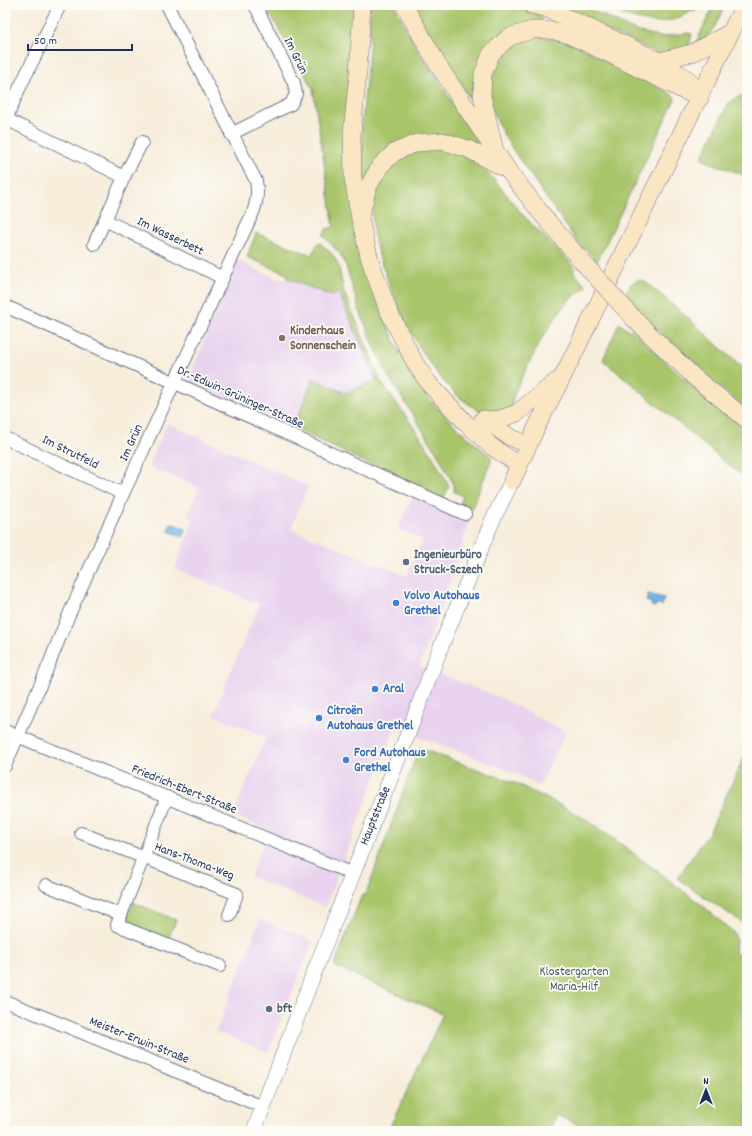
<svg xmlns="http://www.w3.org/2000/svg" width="752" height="1136" viewBox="0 0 752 1136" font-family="Dekko,sans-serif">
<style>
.built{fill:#e8d2ee}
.green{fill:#a9c56b;stroke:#627a64}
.water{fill:#6eb8e6;stroke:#4474a2}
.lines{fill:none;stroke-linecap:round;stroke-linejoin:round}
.minor-casing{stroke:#68728a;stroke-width:14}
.tertiary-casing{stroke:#68728a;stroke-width:16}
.secondary-casing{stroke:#68728a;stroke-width:18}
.minor{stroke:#fff;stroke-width:12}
.tertiary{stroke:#fff;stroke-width:15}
.secondary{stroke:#fbe6c4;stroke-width:17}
.secondary-bridge-casing{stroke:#68728a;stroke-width:18;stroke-linecap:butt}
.secondary-bridge{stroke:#fbe6c4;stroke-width:17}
.education-dot{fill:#8d6e63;stroke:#fdfcf7;stroke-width:1.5}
.service-dot{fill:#5c6f8a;stroke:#fdfcf7;stroke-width:1.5}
.shop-dot{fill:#3f7fe0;stroke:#fdfcf7;stroke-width:1.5}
.labels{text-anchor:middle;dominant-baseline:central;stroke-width:3.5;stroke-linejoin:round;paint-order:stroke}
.street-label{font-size:13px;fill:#1b2f5e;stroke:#fdfcf7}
.education-label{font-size:13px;font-weight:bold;fill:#785e54;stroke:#fdfcf7;text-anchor:start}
.service-label{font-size:13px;font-weight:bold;fill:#4e5e75;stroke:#fdfcf7;text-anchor:start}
.shop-label{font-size:13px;font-weight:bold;fill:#366cbe;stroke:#fdfcf7;text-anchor:start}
.park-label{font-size:13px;fill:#465c62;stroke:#fdfcf7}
</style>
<rect width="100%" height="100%" fill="#fdfcf7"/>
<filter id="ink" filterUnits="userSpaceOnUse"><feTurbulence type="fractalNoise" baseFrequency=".025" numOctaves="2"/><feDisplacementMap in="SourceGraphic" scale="8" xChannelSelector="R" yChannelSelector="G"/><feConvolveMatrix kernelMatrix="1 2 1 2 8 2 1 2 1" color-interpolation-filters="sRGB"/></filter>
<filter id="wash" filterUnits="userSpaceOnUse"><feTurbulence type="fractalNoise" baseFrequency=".012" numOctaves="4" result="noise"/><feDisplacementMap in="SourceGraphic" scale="16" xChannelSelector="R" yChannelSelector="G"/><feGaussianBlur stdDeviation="0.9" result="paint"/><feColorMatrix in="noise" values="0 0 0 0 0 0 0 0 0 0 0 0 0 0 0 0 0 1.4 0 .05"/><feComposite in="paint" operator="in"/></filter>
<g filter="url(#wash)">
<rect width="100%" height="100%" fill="#f7eddb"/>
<!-- built -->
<g class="built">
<polygon points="237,260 279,280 287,278 332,296 339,293 379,379 346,393 313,379 293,425 188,381"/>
<polygon points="167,423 308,486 291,529 407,576 423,540 398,529 413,495 465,519 468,523 460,553 420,666 448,678 497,696 566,732 539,786 515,773 395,728 325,907 250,877 269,830 233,815 266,737 213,715 259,604 175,569 194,519 187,516 199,487 149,467"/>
<polygon points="260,919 313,941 268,1052 216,1032"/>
</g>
<!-- green -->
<g class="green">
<polygon points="265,5 356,5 349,112 377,300 398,349 411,374 431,401 452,423 492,458 473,507 470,509 460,504 463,496 454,492 454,485 436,451 388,376 373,343 359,309 345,263 340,254 323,235 326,229 334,227 313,89"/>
<polygon points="370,5 394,5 417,48 484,151 436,135 362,184 361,153 363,111 370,40"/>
<polygon points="413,5 504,5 538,14 543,18 540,23 500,38 478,112 428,33"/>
<polygon points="551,5 583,5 583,6 636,31 661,37 687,33 692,34 688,50 659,54"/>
<polygon points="600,5 705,5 676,19 656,23 631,18"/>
<polygon points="714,5 725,5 714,28 705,40 696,42"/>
<path d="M538 36 567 40 673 95 675 99 597 262 585 248 583 250C567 227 550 203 534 180 519 159 499 132 492 107 484 82 496 47 523 38 527 37 533 37 538 36Z"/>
<polygon points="741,96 747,97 747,176 701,159 728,104 734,99"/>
<path d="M432 149C444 149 455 150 466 155 488 166 508 199 525 217 541 235 559 250 575 268L573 271 586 287 571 298 560 311 541 340 514 393 512 403V410C497 412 487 415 473 407 448 392 431 366 416 341 412 334 407 327 404 320 399 309 395 297 390 286 383 267 375 248 373 228 371 212 373 194 380 180 386 167 401 156 414 152 420 150 427 150 432 149Z"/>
<polygon points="256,233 311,255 319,242 333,255 338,264 344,292 380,378 376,379 339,293 332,296 287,278 287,274 247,257"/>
<polygon points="637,280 644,281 684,314 728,355 747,371 747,409 710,380 678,350 639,311 640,309 625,294 631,284"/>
<polygon points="619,323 629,331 631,329 689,384 747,430 747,479 732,468 603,360"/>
<path d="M313 379 346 393 379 379C404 414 431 448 449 487L443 499 293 428Z"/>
<polygon points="419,748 515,783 558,804 587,820 628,849 703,906 733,932 736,938 735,953 747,959 747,1131 593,1131 556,1115 549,1131 388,1131 443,1014 334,966 362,895 366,894"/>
<polygon points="747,751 747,926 677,878 709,833"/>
<polygon points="133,902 176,920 167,942 124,924"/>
</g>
<!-- water -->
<g class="water">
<polygon points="171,523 186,529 183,537 168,531"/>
<polygon points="648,594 664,598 662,606 656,604 655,607 651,606 652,603 646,601"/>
</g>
</g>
<g filter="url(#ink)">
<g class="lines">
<!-- minor casing -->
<g class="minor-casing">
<g id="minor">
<polyline points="6,119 124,177 105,220 223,278"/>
<polyline points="5,122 19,89 60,5"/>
<polyline points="231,134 291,104 296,94 294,83 255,5"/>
<polyline points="124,177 142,142"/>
<polyline points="94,244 105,220"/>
<polyline points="5,306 465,514"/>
<polyline points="5,438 123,494"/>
<polyline points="5,731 353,874"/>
<path d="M5 766 45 674 68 617 123 494 254 210C257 199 258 192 256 181L167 5"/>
<polyline points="167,797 117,925 220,966"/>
<polyline points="81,833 237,894 229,915"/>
<polyline points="46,885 121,915"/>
<polyline points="5,1001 263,1107"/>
</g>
</g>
<!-- tertiary casing -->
<g class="tertiary-casing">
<polyline id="tertiary" points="254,1131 315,970 407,736 440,649 493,519 512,481"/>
</g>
<!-- secondary casing -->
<g class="secondary-casing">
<g id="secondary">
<polyline points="362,5 358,73 352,133 353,178 360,219 370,260 388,310 415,363 430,385 466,423 492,447 519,465"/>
<polyline points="404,5 438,65 507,169 541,213 579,258"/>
<polyline points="531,5 545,8 577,22 659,61 689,80 693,86 700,98"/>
<polyline points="659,61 692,53 731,32"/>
<polyline points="495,151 482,96 483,74 491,54 509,37 532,30 551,30 569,35 597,48 682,90 700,98"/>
<polyline points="361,214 368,187 380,166 395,152 417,143 443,141 468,149 506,169"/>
<polyline points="635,320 694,377 747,420"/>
<polyline points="483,419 510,437 528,445"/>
<polyline points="485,420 500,419 517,413 557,381"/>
<polyline points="512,481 538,424 563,376 744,5"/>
</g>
</g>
<!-- minor -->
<use href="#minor" class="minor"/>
<!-- tertiary -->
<use href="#tertiary" class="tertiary"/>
<!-- secondary -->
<use href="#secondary" class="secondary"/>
<!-- secondary-bridge casing -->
<g class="secondary-bridge-casing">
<polyline id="secondary-bridge" points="579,258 635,320"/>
</g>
<!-- secondary-bridge -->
<use href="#secondary-bridge" class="secondary-bridge"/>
</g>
</g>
<!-- markers -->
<circle class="education-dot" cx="282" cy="338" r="4"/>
<g class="service-dot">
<circle cx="406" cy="562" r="4"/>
<circle cx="269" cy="1009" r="4"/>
</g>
<g class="shop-dot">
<circle cx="396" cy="603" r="4"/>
<circle cx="375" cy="689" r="4"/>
<circle cx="319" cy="718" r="4"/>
<circle cx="346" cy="760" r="4"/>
</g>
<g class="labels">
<!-- street labels -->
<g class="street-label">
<text transform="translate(295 56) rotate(64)">Im Grün</text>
<text transform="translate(170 237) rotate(26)">Im Wasserbett</text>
<text transform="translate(240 398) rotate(24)">Dr.-Edwin-Grüninger-Straße</text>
<text transform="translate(132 443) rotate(-66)">Im Grün</text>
<text transform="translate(70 453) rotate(26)">Im Strutfeld</text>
<text transform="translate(184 790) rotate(22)">Friedrich-Ebert-Straße</text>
<text transform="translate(376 816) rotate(-68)">Hauptstraße</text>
<text transform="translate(194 862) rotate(21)">Hans-Thoma-Weg</text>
<text transform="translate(139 1041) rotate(22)">Meister-Erwin-Straße</text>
</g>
<!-- education labels -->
<g class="education-label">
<text x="290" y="331">Kinderhaus<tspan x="290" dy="15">Sonnenschein</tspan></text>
</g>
<!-- service labels -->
<g class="service-label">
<text x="414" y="555">Ingenieurbüro<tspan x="414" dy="15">Struck-Sczech</tspan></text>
<text x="277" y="1009">bft</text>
</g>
<!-- shop labels -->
<g class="shop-label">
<text x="404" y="596">Volvo Autohaus<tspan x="404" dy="15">Grethel</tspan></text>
<text x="383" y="689">Aral</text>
<text x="327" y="711">Citroën<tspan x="327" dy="15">Autohaus Grethel</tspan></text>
<text x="354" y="753">Ford Autohaus<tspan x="354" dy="15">Grethel</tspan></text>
</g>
<!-- park labels -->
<g class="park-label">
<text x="574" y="972">Klostergarten<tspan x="574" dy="15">Maria-Hilf</tspan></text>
</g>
</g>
<!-- margin -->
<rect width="752" height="1136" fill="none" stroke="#fdfcf7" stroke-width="20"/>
<!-- north arrow -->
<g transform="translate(706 1090)" stroke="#fdfcf7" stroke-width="3" paint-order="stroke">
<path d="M0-3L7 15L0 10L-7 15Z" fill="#1b2f5e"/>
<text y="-6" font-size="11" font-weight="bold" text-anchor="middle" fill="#1b2f5e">N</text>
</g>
<!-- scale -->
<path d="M28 44v6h104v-6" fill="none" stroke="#1b2f5e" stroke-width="2"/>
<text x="34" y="44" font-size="12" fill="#1b2f5e" stroke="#fdfcf7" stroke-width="3" paint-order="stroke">50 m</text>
</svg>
